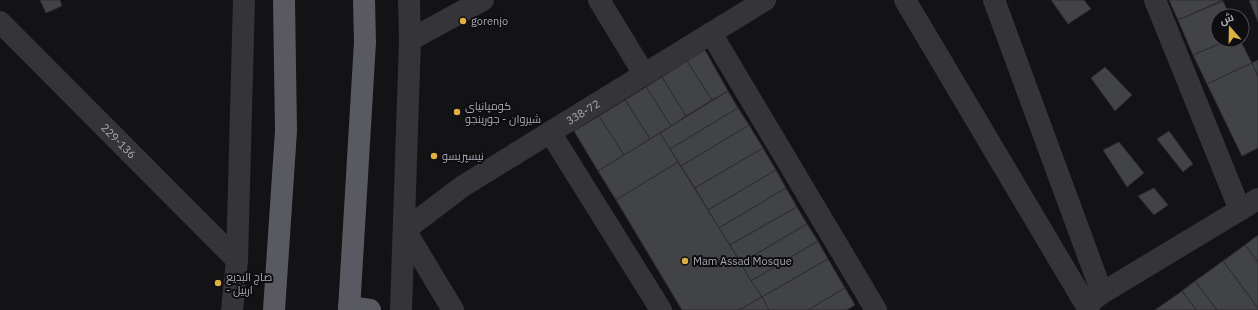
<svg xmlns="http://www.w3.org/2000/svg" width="1258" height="310" viewBox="0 0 1258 310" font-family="'IBM Plex Sans',Cairo,sans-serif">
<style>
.building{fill:#424347;stroke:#2e2d30}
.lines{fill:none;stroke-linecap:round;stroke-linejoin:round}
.minor{stroke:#353539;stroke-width:22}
.tertiary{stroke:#353539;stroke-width:22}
.trunk{stroke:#595a61;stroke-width:22}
.poi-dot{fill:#deb042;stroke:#0e0e10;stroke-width:1.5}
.labels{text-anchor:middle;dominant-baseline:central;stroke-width:4;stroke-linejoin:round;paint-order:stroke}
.poi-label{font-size:11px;fill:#a6aab3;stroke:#0e0e10;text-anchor:start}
.street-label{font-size:11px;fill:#a6aab3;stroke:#0e0e10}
</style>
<rect width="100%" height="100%" fill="#131315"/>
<!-- building -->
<g class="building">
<polygon points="40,0 60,0 62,6 46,13"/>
<polygon points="1051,0 1084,0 1091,9 1068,24"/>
<polygon points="1169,0 1223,0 1178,20"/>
<polygon points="1249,0 1258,0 1258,22"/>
<polygon points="1223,1 1230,16 1218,16 1218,40 1229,40 1193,55 1178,20"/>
<polygon points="1229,40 1240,40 1252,63 1207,84 1193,55"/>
<polygon points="705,50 728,91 712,100 687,61"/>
<polygon points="1258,60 1258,77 1252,63"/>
<polygon points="687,61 712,100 686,116 662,77"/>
<polygon points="1252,63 1258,77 1258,148 1242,156 1207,84"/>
<polygon points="1105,67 1132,95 1115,111 1091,78"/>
<polygon points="662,77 686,116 671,126 646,87"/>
<polygon points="646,87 671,126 650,139 625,100"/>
<polygon points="728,91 738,108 670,149 660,133"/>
<polygon points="625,100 650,139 624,155 599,116"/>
<polygon points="738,108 749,125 681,166 670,149"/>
<polygon points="599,116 624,155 598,171 574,131"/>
<polygon points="749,125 763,148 695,188 681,166"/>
<polygon points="1169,131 1193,164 1183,172 1157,139"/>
<polygon points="660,133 678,162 616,200 598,171"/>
<polygon points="1119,142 1144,173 1127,187 1103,150"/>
<polygon points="763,148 776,170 708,210 695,188"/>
<polygon points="678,162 762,297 739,310 682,310 616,200"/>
<polygon points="776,170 786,188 719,228 708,210"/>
<polygon points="786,188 797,207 730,245 719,228"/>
<polygon points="1154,188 1168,205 1154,215 1138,196"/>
<polygon points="797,207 807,224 741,263 730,245"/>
<polygon points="807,224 818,241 751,281 741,263"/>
<polygon points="1258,235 1258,262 1245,245"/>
<polygon points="818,241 828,259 762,297 751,281"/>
<polygon points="1245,245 1258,262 1258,308 1223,261"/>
<polygon points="828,259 845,288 808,310 769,310 762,297"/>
<polygon points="1223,261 1258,308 1258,310 1217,310 1195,281"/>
<polygon points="1195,281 1217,310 1196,310 1182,291"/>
<polygon points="845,288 855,305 847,310 808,310"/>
<polygon points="1182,291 1196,310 1155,310"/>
<polygon points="762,297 769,310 739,310"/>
</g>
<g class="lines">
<!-- minor -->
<g class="minor">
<polyline points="599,0 644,74"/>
<polyline points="905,0 1089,310"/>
<polyline points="994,0 1102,293"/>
<polyline points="1155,0 1240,210"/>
<path id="s1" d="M0 22 237 260"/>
<polyline points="711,33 876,310"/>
<polyline points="410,40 483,0"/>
<polyline points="550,132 661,310"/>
<polyline points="1090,302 1102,293 1258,199"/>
<path id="s2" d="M453 310 405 230 463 186 765 0"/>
</g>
<!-- tertiary -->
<g class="tertiary">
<polyline points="232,310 237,260 244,0"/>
<polyline points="401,310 410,40 409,0"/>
</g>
<!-- trunk -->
<g class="trunk">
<polyline points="349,307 370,310"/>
<polyline points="274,310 286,131 284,0"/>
<polyline points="349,310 365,42 364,0"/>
</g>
</g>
<!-- markers -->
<g class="poi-dot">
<circle cx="463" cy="21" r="4"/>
<circle cx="457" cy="112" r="4"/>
<circle cx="434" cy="156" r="4"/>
<circle cx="685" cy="261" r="4"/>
<circle cx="218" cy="283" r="4"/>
</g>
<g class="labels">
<!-- poi labels -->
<g class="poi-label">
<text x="471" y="21">gorenjo</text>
<text x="465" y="106">كومپانیای<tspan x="465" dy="13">شیروان - جورینجو</tspan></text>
<text x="442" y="156">نيسپريسو</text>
<text x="693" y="261">Mam Assad Mosque</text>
<text x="226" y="277">صاج البديع<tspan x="226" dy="13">- اربيل</tspan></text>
</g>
<!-- street labels -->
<g class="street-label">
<text stroke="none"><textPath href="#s2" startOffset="307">338-72</textPath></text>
<text stroke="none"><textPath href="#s1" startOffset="168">229-136</textPath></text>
</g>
</g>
<!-- north arrow -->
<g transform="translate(1230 28) rotate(340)"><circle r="19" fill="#0e0e10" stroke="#4b4c51"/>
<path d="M0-3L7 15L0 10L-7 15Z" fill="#deb042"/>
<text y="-6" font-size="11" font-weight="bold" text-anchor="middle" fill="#a6aab3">ش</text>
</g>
</svg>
